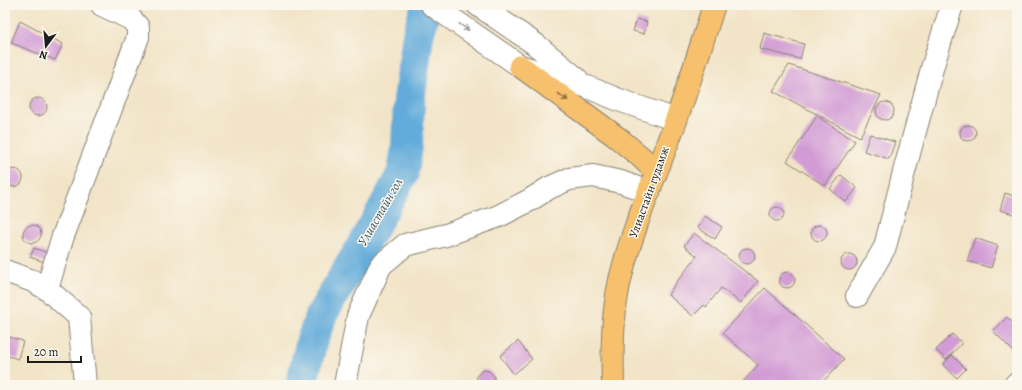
<svg xmlns="http://www.w3.org/2000/svg" width="1022" height="390" viewBox="0 0 1022 390" font-family="Alegreya,serif">
<style>
.lines{fill:none;stroke-linecap:round;stroke-linejoin:round}
.river{stroke:#62abda;stroke-width:32}
.building{fill:#d29bd5}
.minor-casing{stroke:#878072;stroke-width:24}
.major-casing{stroke:#878072;stroke-width:24}
.minor{stroke:#fff;stroke-width:22}
.major{stroke:#f7c06c;stroke-width:22}
.oneway{stroke:#999}
.oneway2{stroke:#8a6e44}
.labels{text-anchor:middle;dominant-baseline:central;stroke-width:3;stroke-linejoin:round;paint-order:stroke}
.street-label{font-size:12px;fill:#1c1c1c;stroke:#fbf7ec}
.water-label{font-size:13px;font-style:italic;fill:#3c5c71;stroke:#fbf7ec}
</style>
<rect width="100%" height="100%" fill="#fbf7ec"/>
<filter id="ink" filterUnits="userSpaceOnUse"><feTurbulence type="fractalNoise" baseFrequency=".025" numOctaves="2"/><feDisplacementMap in="SourceGraphic" scale="8" xChannelSelector="R" yChannelSelector="G"/><feConvolveMatrix kernelMatrix="1 2 1 2 8 2 1 2 1" color-interpolation-filters="sRGB"/></filter>
<filter id="wash" filterUnits="userSpaceOnUse"><feTurbulence type="fractalNoise" baseFrequency=".012" numOctaves="4" result="noise"/><feDisplacementMap in="SourceGraphic" scale="16" xChannelSelector="R" yChannelSelector="G"/><feGaussianBlur stdDeviation="0.9" result="paint"/><feColorMatrix in="noise" values="0 0 0 0 0 0 0 0 0 0 0 0 0 0 0 0 0 1.4 0 .05"/><feComposite in="paint" operator="in"/></filter>
<g filter="url(#wash)">
<rect width="100%" height="100%" fill="#f2e4c7"/>
<g class="lines">
<!-- river -->
<polyline class="river" points="301,385 312,340 322,314 376,222 403,173 407,146 409,100 418,35 427,5"/>
</g>
<g id="blocks">
<!-- building -->
<g class="building">
<polygon points="637,19 647,22 644,34 633,31"/>
<polygon points="20,21 63,44 55,60 11,43"/>
<polygon points="764,33 804,44 800,59 760,49"/>
<polygon points="789,65 881,95 860,137 773,91"/>
<circle cx="38" cy="107" r="9"/>
<circle cx="885" cy="111" r="9"/>
<polygon points="817,116 855,141 825,186 787,161"/>
<circle cx="968" cy="133" r="8"/>
<polygon points="870,134 895,142 889,159 864,151"/>
<circle cx="14" cy="178" r="9"/>
<polygon points="841,175 857,188 846,202 830,189"/>
<polygon points="1005,193 1017,197 1017,215 1000,210"/>
<circle cx="777" cy="214" r="7"/>
<polygon points="705,216 722,227 715,239 698,228"/>
<circle cx="819" cy="233" r="8"/>
<circle cx="32" cy="234" r="9"/>
<polygon points="694,233 758,281 741,303 721,288 706,307 704,305 693,316 668,295 675,284 697,256 684,246"/>
<polygon points="975,238 998,246 991,268 967,261"/>
<polygon points="34,248 50,254 47,263 30,257"/>
<circle cx="747" cy="256" r="8"/>
<circle cx="849" cy="262" r="8"/>
<circle cx="787" cy="280" r="8"/>
<polygon points="765,288 844,359 820,385 740,385 758,365 723,333"/>
<polygon points="1007,317 1017,327 1017,347 1013,351 993,331"/>
<polygon points="952,334 962,343 946,360 936,350"/>
<polygon points="5,336 23,341 18,359 5,355"/>
<polygon points="518,341 532,359 514,374 500,356"/>
<polygon points="952,355 966,369 957,378 943,365"/>
<polygon points="484,370 489,371 494,376 494,381 492,385 478,384 477,382 477,376 481,371"/>
</g>
</g>
</g>
<g filter="url(#ink)">
<use href="#blocks" fill-opacity="0" stroke="#878072" stroke-width="1"/>
<g class="lines">
<!-- minor casing -->
<g class="minor-casing">
<g id="minor">
<polyline points="432,5 520,66 585,86 619,100 676,120"/>
<polyline points="478,5 535,44 577,79"/>
<polyline points="5,271 33,281 47,289 62,239 138,37 138,27 131,19 102,5"/>
<polyline points="47,289 79,317 85,385"/>
<polyline points="857,296 885,247 904,172 933,65 952,5"/>
<polyline points="345,385 358,316 381,265 405,245 446,235 499,216 530,200 549,188 569,179 593,176 621,182 649,192"/>
<polyline points="1015,385 1017,383"/>
</g>
</g>
<!-- major casing -->
<g class="major-casing">
<g id="major">
<polyline points="520,66 618,138 642,158 656,172"/>
<path d="M613 385C612 350 612 314 620 280 633 225 657 173 676 120 690 82 702 43 714 5"/>
</g>
</g>
<!-- minor -->
<use href="#minor" class="minor"/>
<!-- major -->
<use href="#major" class="major"/>
</g>
<!-- one-way arrows -->
<defs><path id="oneway-shaft" d="M-6 0H5M1.5-3L5.5 0L1.5 3" fill="none" stroke-width="1.6" stroke-linecap="round" stroke-linejoin="round"/></defs>
<use class="oneway" href="#oneway-shaft" transform="translate(464 27) rotate(35)"/>
<use class="oneway2" href="#oneway-shaft" transform="translate(563 97) rotate(37)"/>
</g>
<g class="labels">
<!-- street labels -->
<g class="street-label">
<text transform="translate(649 192) rotate(-70)">Улиастайн гудамж</text>
</g>
<!-- water labels -->
<g class="water-label">
<text transform="translate(380 212) rotate(-60)">Улиастайн гол</text>
</g>
</g>
<!-- margin -->
<rect width="1022" height="390" fill="none" stroke="#fbf7ec" stroke-width="20"/>
<!-- north arrow -->
<g transform="translate(46 46) rotate(196)" stroke="#fbf7ec" stroke-width="3" paint-order="stroke">
<path d="M0-3L7 15L0 10L-7 15Z" fill="#1c1c1c"/>
<text y="-6" font-size="11" font-weight="bold" text-anchor="middle" fill="#1c1c1c">N</text>
</g>
<!-- scale -->
<path d="M28 356v6h53v-6" fill="none" stroke="#1c1c1c" stroke-width="2"/>
<text x="34" y="356" font-size="12" fill="#1c1c1c" stroke="#fbf7ec" stroke-width="3" paint-order="stroke">20 m</text>
</svg>
